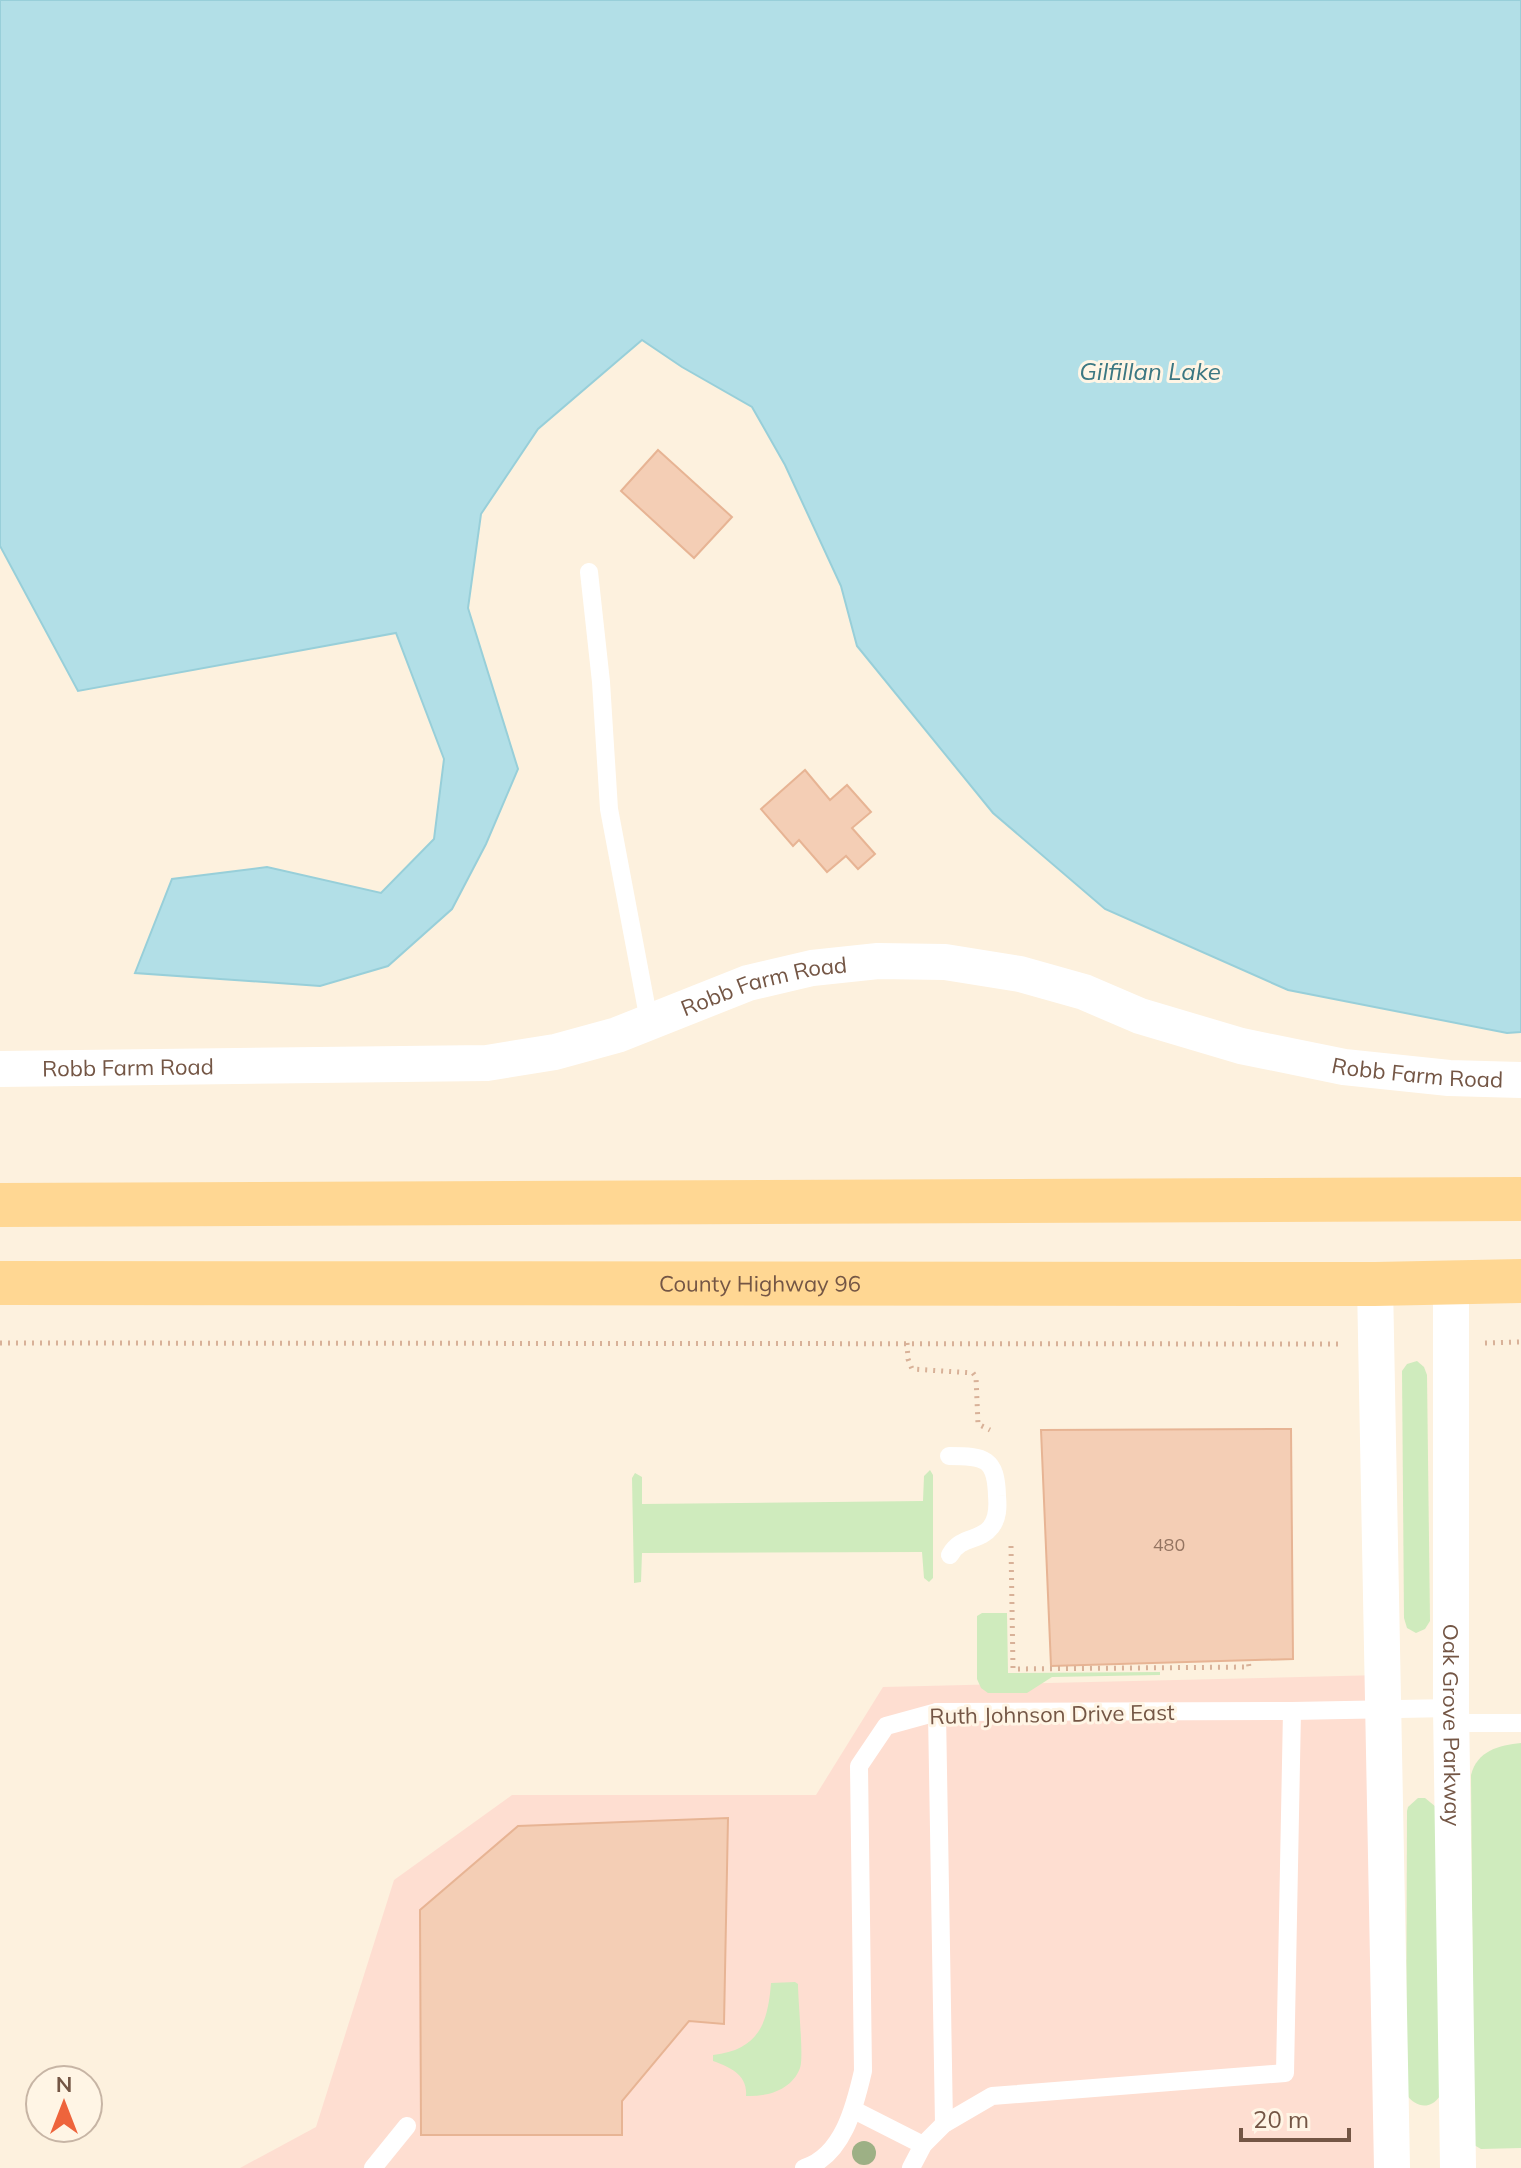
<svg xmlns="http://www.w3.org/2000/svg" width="1521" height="2168" viewBox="0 0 1521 2168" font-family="Mulish,sans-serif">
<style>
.commercial{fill:#feded1}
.green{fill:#cfebbd}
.water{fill:#b2dfe7;stroke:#98cfd9;stroke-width:2}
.building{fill:#f4ceb5;stroke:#e7b494;stroke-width:2}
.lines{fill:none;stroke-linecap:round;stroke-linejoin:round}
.path{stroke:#d8b198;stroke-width:5;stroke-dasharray:2 6;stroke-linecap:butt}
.lane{stroke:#fff;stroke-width:18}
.street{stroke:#fff;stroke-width:36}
.primary{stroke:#ffd793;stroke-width:44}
.tree{fill:#9db085}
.labels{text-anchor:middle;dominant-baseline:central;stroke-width:6;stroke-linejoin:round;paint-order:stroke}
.number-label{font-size:18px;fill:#947461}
.street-label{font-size:22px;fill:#745645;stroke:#fff5e5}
.water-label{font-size:24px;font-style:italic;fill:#3b7782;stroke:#fff5e5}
</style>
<rect width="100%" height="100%" fill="#fdf1de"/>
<!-- commercial -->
<polygon class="commercial" points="1381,1675 1386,2168 240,2168 316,2127 394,1880 512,1795 816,1795 883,1687"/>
<!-- green -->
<g class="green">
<polygon points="1417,1361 1424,1367 1427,1375 1430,1621 1425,1629 1416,1633 1407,1628 1404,1618 1402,1371 1407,1364"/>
<polygon points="930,1470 933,1475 933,1578 929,1582 924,1578 922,1552 642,1553 641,1582 634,1583 632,1478 635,1473 642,1477 642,1504 923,1501 924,1476"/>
<polygon points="982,1613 1007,1613 1008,1673 1160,1672 1160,1675 1052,1677 1027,1693 988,1693 981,1688 977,1679 977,1616"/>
<path d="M1521 1743V2148L1481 2149 1474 2145 1471 1775C1477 1751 1499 1745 1521 1743Z"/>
<path d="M1418 1798H1425L1436 1807 1440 2096C1430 2110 1416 2108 1406 2094L1407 1811 1408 1807Z"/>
<path d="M795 1982 798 1984C798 2000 804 2059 800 2068 792 2090 767 2097 746 2096 748 2075 730 2067 713 2061V2055C758 2050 768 2024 771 1983Z"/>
</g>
<!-- water -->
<polygon class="water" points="0,0 1521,0 1521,1032 1507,1033 1288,990 1105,909 993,813 857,646 841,586 785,465 752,407 682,367 642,340 538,429 481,514 468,608 518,769 486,844 452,909 388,966 320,986 135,973 172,879 267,867 381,893 434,839 444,759 396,633 78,691 0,546"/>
<!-- building -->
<g class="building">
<polygon points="658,450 732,517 694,558 621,491"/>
<polygon points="805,770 830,800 847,785 871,812 852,828 875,854 858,869 846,856 827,872 799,840 793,846 761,809"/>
<polygon points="1291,1429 1293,1659 1051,1666 1041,1430"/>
<polygon points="728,1818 724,2024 689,2021 622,2101 622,2135 421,2135 420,1910 518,1826"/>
</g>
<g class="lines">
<!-- path -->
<g class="path">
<polyline points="0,1343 1343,1344"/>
<polyline points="907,1343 908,1359 912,1369 973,1373 976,1377 978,1424 990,1430"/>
<polyline points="1485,1343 1521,1342"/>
<polyline points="1011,1546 1013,1669 1249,1667 1248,1660"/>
</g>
<!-- lane -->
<g class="lane">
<polyline points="589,572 601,682 609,809 649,1021"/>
<path d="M949 1456C985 1456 996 1458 997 1496 998 1507 998 1518 991 1527 980 1542 961 1535 950 1555"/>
<polyline points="937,1712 944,2124"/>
<polyline points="1452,1723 1521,1723"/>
<polyline points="854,2110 923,2145"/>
<polyline points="373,2168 407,2126"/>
<path d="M804 2168C843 2156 855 2106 863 2071L859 1766 886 1726 937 1712 1292 1711 1451 1708"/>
<polyline points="911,2168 923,2145 944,2124 992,2096 1285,2073 1292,1711"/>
</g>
<!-- street -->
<g class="street">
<path id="s1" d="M0 1069 487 1063 555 1052 617 1035 748 983 812 968 878 961 945 962 1020 974 1084 992 1140 1016 1241 1046 1344 1067 1449 1078 1521 1080"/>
<path id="s2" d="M1451 1283V1708L1458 2168"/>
<polyline points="1375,1284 1392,2168"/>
</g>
<!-- primary -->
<g class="primary">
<polyline points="0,1205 1521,1199"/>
<path id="s3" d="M0 1283 1375 1284 1521 1281"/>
</g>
</g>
<!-- trees -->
<circle class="tree" cx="864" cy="2153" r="12"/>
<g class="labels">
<!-- number labels -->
<g class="number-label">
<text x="1169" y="1544">480</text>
</g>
<!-- street labels -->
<g class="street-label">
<text stroke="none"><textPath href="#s1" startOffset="776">Robb Farm Road</textPath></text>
<text stroke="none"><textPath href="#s1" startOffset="128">Robb Farm Road</textPath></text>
<text stroke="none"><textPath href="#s1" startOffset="1448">Robb Farm Road</textPath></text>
<text stroke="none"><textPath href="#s3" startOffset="760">County Highway 96</textPath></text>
<text transform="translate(1052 1714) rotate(-1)">Ruth Johnson Drive East</text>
<text stroke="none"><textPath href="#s2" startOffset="442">Oak Grove Parkway</textPath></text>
</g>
<!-- water labels -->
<g class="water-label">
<text x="1150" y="371">Gilfillan Lake</text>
</g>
</g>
<!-- north arrow -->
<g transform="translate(64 2104)"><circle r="38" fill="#fff5e5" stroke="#c7b5a5" stroke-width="2"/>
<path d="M0-6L14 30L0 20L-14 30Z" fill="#ee643c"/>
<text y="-12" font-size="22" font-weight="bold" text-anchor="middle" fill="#745645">N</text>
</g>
<!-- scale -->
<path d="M1241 2128v12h108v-12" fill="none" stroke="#745645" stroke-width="4"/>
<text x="1253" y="2128" font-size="24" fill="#745645" stroke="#fff5e5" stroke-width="6" paint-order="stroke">20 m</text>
</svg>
